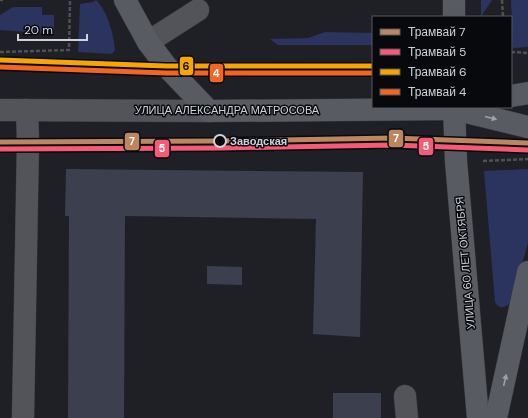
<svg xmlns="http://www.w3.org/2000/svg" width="528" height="418" viewBox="0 0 528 418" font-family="'DM Sans',sans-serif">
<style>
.green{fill:#2b335f}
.building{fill:#3c3f4e}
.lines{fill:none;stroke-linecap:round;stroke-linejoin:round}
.minor-casing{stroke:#393a40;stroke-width:23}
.major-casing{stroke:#393a40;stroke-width:23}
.path{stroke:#4f5053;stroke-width:2.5;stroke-dasharray:4 2;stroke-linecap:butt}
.minor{stroke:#525459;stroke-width:22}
.major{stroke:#595b63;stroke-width:22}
.tram-1-casing{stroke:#08090d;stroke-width:8}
.tram-2-casing{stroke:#08090d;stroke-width:8}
.tram-3-casing{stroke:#08090d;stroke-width:8}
.tram-4-casing{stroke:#08090d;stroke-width:8}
.tram-1{stroke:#bb8660;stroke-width:5}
.tram-2{stroke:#f75a77;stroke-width:5}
.tram-3{stroke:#f7a600;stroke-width:5}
.tram-4{stroke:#f26522;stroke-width:5}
.oneway{fill:#a0a2aa}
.stop-dot{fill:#08090d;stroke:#d0d2da;stroke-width:2}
.labels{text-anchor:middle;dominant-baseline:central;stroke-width:3;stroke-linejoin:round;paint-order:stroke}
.street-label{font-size:11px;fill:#d0d2da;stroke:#08090d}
.stop-label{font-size:11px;font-weight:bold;fill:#d0d2da;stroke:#08090d;text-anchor:start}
.line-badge{stroke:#08090d;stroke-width:1.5}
.badge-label{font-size:11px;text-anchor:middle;font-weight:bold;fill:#fff}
.pale-badge-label{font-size:11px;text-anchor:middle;font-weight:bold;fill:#111}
</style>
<rect width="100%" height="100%" fill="#1f2026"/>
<!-- green -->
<g class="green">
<path d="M96 0C107 10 114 35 115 50L112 54 78 52 80 4 93 2Z"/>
<polygon points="481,0 492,0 481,17"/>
<polygon points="511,0 528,0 528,47 513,48"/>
<polygon points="13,7 42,7 42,15 54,15 54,34 0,30 0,15"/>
<polygon points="325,32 373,33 373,45 278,45 270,39 308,38"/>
<path d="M528 169V243L511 302C506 308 499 310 495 302L484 171Z"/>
</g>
<!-- building -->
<g class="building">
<polygon points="66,169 363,172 360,337 313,334 316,219 125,216 124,418 68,418 69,216 65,216"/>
<polygon points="207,266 242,267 242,285 207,284"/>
<rect x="333" y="393" width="48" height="25"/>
</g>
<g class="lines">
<!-- minor casing -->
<g class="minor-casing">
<g id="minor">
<polyline points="148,42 198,10"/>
<polyline points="0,110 209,111"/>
<polyline points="405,396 407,418"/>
<polyline points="23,418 28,141 27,110"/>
</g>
</g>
<!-- major casing -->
<g class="major-casing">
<g id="major">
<polyline points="125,0 148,42 166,66 209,111 454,109 462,107"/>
<polyline points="454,17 454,0"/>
<polyline points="511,96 528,93"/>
<polyline points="454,107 456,161 478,418"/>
<polyline points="454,109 528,127"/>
<polyline points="496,418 528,272"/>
</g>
</g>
<!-- path -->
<g class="path">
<polyline points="0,0 3,0"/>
<polyline points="502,0 503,17"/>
<polyline points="0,52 69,50 70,0"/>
<polyline points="511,52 528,53"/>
<polyline points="483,161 528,159"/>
</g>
<!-- minor -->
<use href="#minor" class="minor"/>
<!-- major -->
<use href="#major" class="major"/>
<!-- tram-1 casing -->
<g class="tram-1-casing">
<polyline id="tram-1" points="0,142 220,141 392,138 528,143"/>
</g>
<!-- tram-2 casing -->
<g class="tram-2-casing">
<polyline id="tram-2" points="0,149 220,148 392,145 528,150"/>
</g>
<!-- tram-3 casing -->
<g class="tram-3-casing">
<polyline id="tram-3" points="0,60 166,66 373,66"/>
</g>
<!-- tram-4 casing -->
<g class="tram-4-casing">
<polyline id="tram-4" points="0,67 166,73 373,73"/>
</g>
<!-- tram-1 -->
<use href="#tram-1" class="tram-1"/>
<!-- tram-2 -->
<use href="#tram-2" class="tram-2"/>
<!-- tram-3 -->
<use href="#tram-3" class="tram-3"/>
<!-- tram-4 -->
<use href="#tram-4" class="tram-4"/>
</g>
<!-- one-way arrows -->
<defs><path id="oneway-solid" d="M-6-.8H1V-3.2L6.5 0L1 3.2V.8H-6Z"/></defs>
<g class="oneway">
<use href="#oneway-solid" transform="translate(491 118) rotate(14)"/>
<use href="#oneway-solid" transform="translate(505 380) rotate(-77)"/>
</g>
<!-- markers -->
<circle class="stop-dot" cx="220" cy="141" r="6"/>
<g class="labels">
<!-- street labels -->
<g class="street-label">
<text x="227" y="110">УЛИЦА АЛЕКСАНДРА МАТРОСОВА</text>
<text transform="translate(465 263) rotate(-95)">УЛИЦА 60 ЛЕТ ОКТЯБРЯ</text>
</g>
<!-- stop labels -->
<g class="stop-label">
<text x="230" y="141">Заводская</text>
</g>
</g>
<g class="line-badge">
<rect x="179" y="56" width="15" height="20" rx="4" fill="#f7a600"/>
<rect x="209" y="63" width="15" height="20" rx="4" fill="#f26522"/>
<rect x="388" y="129" width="16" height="19" rx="4" fill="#bb8660"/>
<rect x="124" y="132" width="16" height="19" rx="4" fill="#bb8660"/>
<rect x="418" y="137" width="16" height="19" rx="4" fill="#f75a77"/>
<rect x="154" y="139" width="16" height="19" rx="4" fill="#f75a77"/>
</g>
<g class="badge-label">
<text x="216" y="77">4</text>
<text x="396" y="142">7</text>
<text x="132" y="145">7</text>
<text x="426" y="150">5</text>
<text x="162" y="152">5</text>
</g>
<g class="pale-badge-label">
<text x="186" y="70">6</text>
</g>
<!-- legend -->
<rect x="372" y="16" width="140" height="92" fill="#08090d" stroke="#58595f"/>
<rect x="380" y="29" width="20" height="6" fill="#bb8660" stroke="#58595f"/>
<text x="408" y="36" font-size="12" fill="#d0d2da">Трамвай 7</text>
<rect x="380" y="49" width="20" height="6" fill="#f75a77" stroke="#58595f"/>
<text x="408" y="56" font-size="12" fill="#d0d2da">Трамвай 5</text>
<rect x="380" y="69" width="20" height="6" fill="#f7a600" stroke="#58595f"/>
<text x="408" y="76" font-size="12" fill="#d0d2da">Трамвай 6</text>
<rect x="380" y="89" width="20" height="6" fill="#f26522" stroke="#58595f"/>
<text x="408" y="96" font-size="12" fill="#d0d2da">Трамвай 4</text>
<!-- scale -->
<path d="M18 34v6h69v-6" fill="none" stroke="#d0d2da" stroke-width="2"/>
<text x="24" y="34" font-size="12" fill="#d0d2da" stroke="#08090d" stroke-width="3" paint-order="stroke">20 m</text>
</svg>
